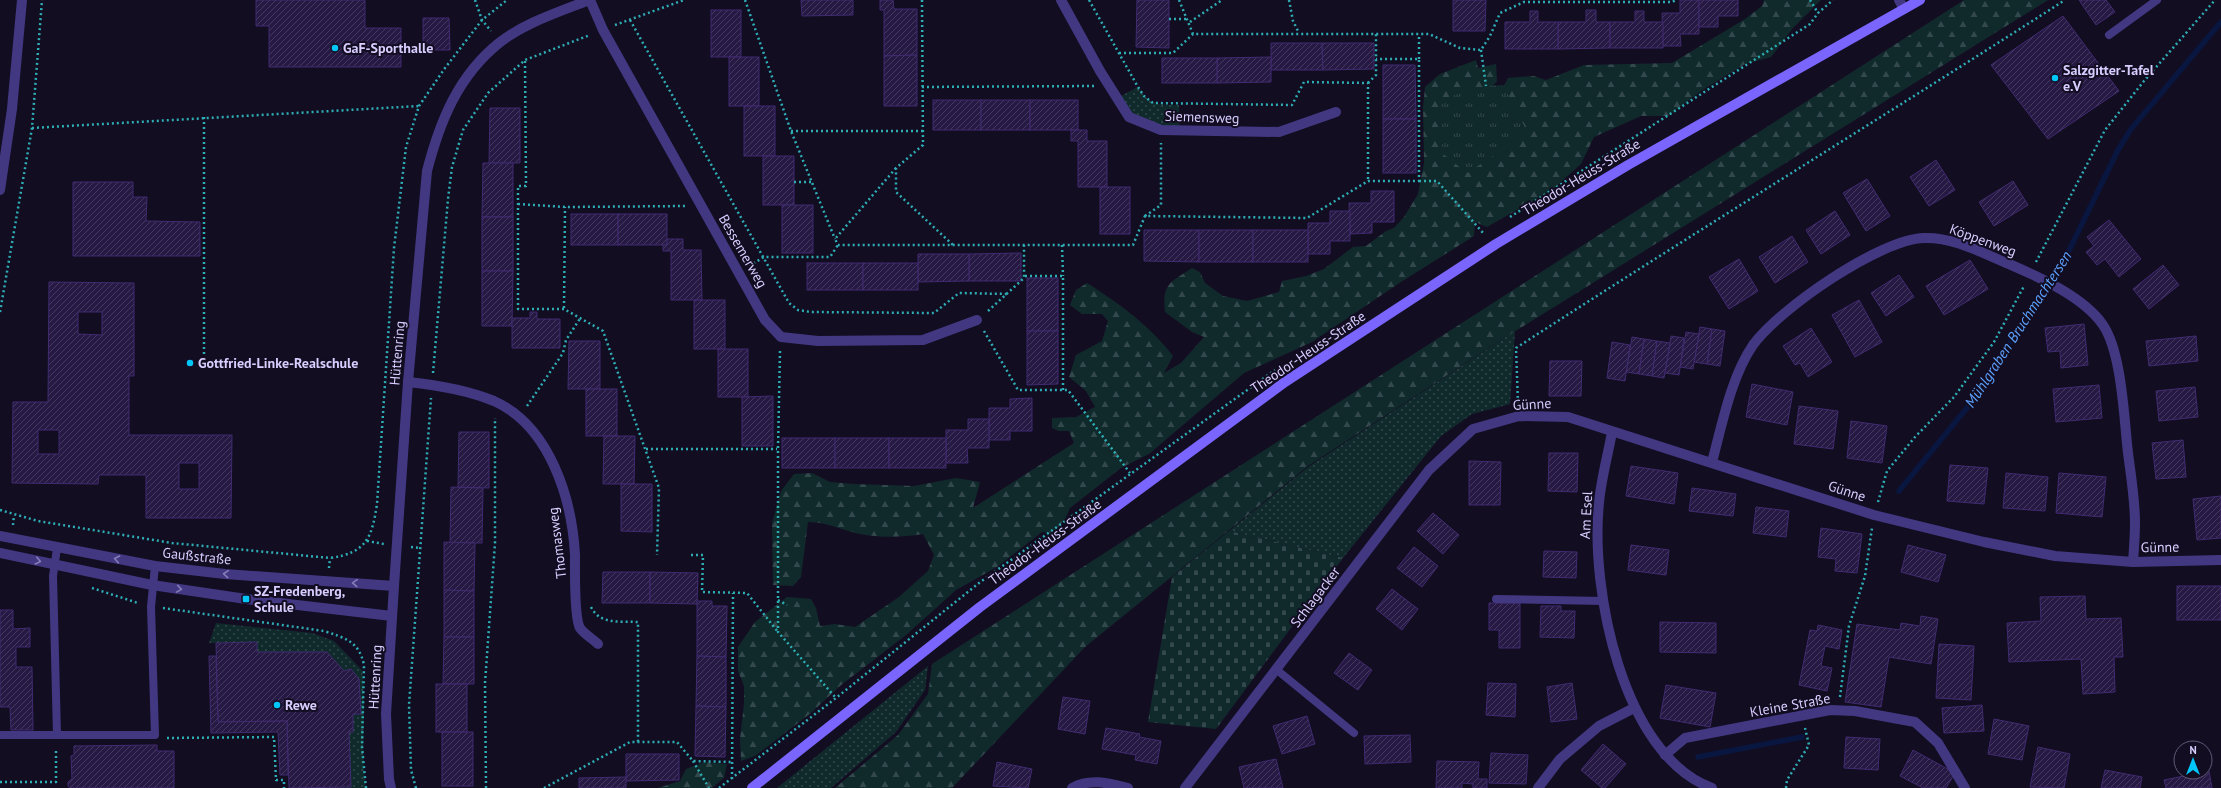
<svg xmlns="http://www.w3.org/2000/svg" width="2221" height="788" viewBox="0 0 2221 788" font-family="'PT Sans',sans-serif">
<style>
.grass{fill:url(#grass-dots)}
.forest{fill:url(#forest-firs)}
.cemetery{fill:url(#cemetery-stones)}
.park{fill:url(#park-tufts)}
.lines{fill:none;stroke-linecap:round;stroke-linejoin:round}
.stream{stroke:#091740;stroke-width:5.5}
.building{fill:url(#building-hatch);stroke:#402b70;fill-rule:evenodd}
.path{stroke:#2daeb5;stroke-width:2.5;stroke-dasharray:2 3;stroke-linecap:butt}
.lane{stroke:#423882;stroke-width:8}
.street{stroke:#423882;stroke-width:10}
.secondary{stroke:#7a65ff;stroke-width:10}
.oneway{stroke:#867cba}
.poi-dot{fill:#00c6f9;stroke:#130d22;stroke-width:1.5}
.labels{text-anchor:middle;dominant-baseline:central;stroke-width:4;stroke-linejoin:round;paint-order:stroke}
.poi-label{font-size:14px;font-weight:bold;fill:#d9ceff;stroke:#130d22;text-anchor:start}
.street-label{font-size:14px;fill:#d9ceff;stroke:#130d22}
.water-label{font-size:15px;font-style:italic;fill:#5ca2ff;stroke:#130d22}
</style>
<defs>
<pattern id="grass-dots" width="8" height="8" patternUnits="userSpaceOnUse"><rect width="8" height="8" fill="#102a2c"/><path d="M2 2h.1M6 6h.1" fill="none" stroke="#32484c" stroke-width="1.8" stroke-linecap="round"/></pattern>
<pattern id="forest-firs" width="22" height="20" patternUnits="userSpaceOnUse"><rect width="22" height="20" fill="#102a2c"/><path d="M5 1l3.5 6h-7zM16 11l3.5 6h-7z" fill="#32484c"/></pattern>
<pattern id="cemetery-stones" width="16" height="16" patternUnits="userSpaceOnUse"><rect width="16" height="16" fill="#102a2c"/><path d="M2 7V4a2 2 0 0 1 4 0v3zM10 15v-3a2 2 0 0 1 4 0v3z" fill="#32484c"/></pattern>
<pattern id="park-tufts" width="24" height="20" patternUnits="userSpaceOnUse"><rect width="24" height="20" fill="#102a2c"/><path d="M3 7l-1-3M5 7V3M7 7l1-3M15 17l-1-3M17 17v-4M19 17l1-3" fill="none" stroke="#32484c"/></pattern>
<pattern id="building-hatch" width="6" height="6" patternUnits="userSpaceOnUse"><rect width="6" height="6" fill="#261943"/><path d="M-1 1l2-2M0 6l6-6M5 7l2-2" fill="none" stroke="#45395f"/></pattern>
</defs>
<rect width="100%" height="100%" fill="#130d22"/>
<!-- grass -->
<g class="grass">
<path d="M1138 87C1150 106 1158 105 1179 105L1180 132 1129 117 1117 98Z"/>
<polygon points="1515,331 1510,404 1472,414 1441,436 1343,558 1229,531 1308,467"/>
<path d="M216 623 312 633 334 641 362 670C367 710 360 749 366 788H330L351 787 349 732H353V714L361 713 359 679 351 669 344 671 327 652H257L256 642 209 643Z"/>
<polygon points="928,666 925,690 896,732 831,788 777,788"/>
</g>
<!-- forest -->
<g class="forest">
<path d="M1764 0H1821L1793 28 1771 57 1745 64 1701 91 1668 116H1641L1594 137 1581 164 1552 190 1487 227 1475 222 1474 236 1401 282 1312 342 1244 373 1149 454 1121 468 1070 508 1065 519 1053 533 1042 532 997 567 956 590 906 635 840 686 811 713 755 756 741 761 740 739 744 703V686L738 671V647L755 622 787 597 811 599 816 608 820 626 835 624 855 627 899 597 928 571 934 555 923 534C904 537 885 538 865 535 845 532 829 522 808 522L801 577 793 586 773 585 772 523 781 491 794 474 812 473 830 482 854 484 914 486 956 478 980 482 973 508 1074 443 1069 431H1059L1052 428V418L1076 417 1095 407 1086 391 1069 377 1076 355 1102 341 1108 321 1102 314H1082L1070 305 1076 290 1087 283C1119 303 1150 326 1173 356L1164 373 1181 363 1204 337 1192 332 1165 312C1162 283 1170 283 1192 268L1200 272 1205 283 1223 296 1247 301 1279 292 1282 281 1306 276 1324 269 1353 247 1366 246 1386 231 1394 228 1404 217 1418 194 1424 163 1423 107 1425 87 1440 74 1476 60 1478 68 1496 64 1497 81 1485 95 1501 91 1508 78 1534 76 1546 80 1584 65 1672 63 1745 19 1762 6Z"/>
<polygon points="1964,0 2048,0 1501,340 1308,466 1085,647 952,788 835,788 898,735 928,694 932,664"/>
<polygon points="704,762 727,764 724,778 712,788 658,788 680,781 686,769"/>
</g>
<!-- cemetery -->
<polygon class="cemetery" points="1229,531 1343,558 1216,729 1148,722 1172,577"/>
<!-- park -->
<polygon class="park" points="1503,85 1528,133 1467,173 1442,153 1441,99 1486,86"/>
<g class="lines">
<!-- stream -->
<g class="stream">
<polyline points="1899,491 1975,398 2040,294 2060,269 2118,150 2131,129 2221,22"/>
<polyline points="1698,757 1802,737"/>
</g>
</g>
<!-- building -->
<g class="building">
<polygon points="256,0 365,0 365,28 401,28 401,67 269,67 269,26 256,26"/>
<polygon points="801,0 853,0 853,15 802,16"/>
<polygon points="880,0 893,0 894,9 917,9 917,55 884,56 884,10 880,10"/>
<polygon points="1137,0 1169,0 1169,48 1136,47"/>
<polygon points="1453,0 1486,0 1485,31 1453,31"/>
<polygon points="1680,0 1699,0 1699,34 1680,34 1681,46 1663,46 1662,13 1680,13"/>
<polygon points="1699,0 1738,0 1738,16 1718,16 1718,27 1699,27"/>
<polygon points="2079,0 2106,0 2115,12 2096,25"/>
<rect x="711" y="10" width="30" height="47"/>
<polygon points="1586,10 1596,10 1596,22 1610,22 1610,48 1558,49 1558,22 1586,22"/>
<polygon points="1530,11 1538,11 1538,22 1558,22 1558,49 1505,49 1505,22 1530,22"/>
<polygon points="1635,11 1644,11 1644,22 1663,22 1663,48 1610,48 1610,22 1635,22"/>
<polygon points="2063,16 2119,91 2048,139 1991,65"/>
<polygon points="423,18 449,18 450,50 423,50"/>
<polygon points="1271,43 1322,43 1323,70 1271,70"/>
<polygon points="1322,43 1374,43 1374,69 1323,70"/>
<polygon points="917,55 917,106 884,106 884,56"/>
<rect x="729" y="57" width="30" height="49"/>
<polygon points="1271,57 1271,82 1217,83 1217,58"/>
<rect x="1162" y="58" width="55" height="25"/>
<polygon points="1383,65 1415,65 1416,119 1383,119"/>
<rect x="933" y="100" width="48" height="30"/>
<rect x="981" y="100" width="49" height="30"/>
<rect x="1030" y="100" width="48" height="30"/>
<rect x="744" y="106" width="31" height="50"/>
<polygon points="490,108 520,108 520,163 489,163"/>
<rect x="1383" y="119" width="33" height="54"/>
<polygon points="1071,130 1087,130 1087,141 1107,141 1107,187 1078,187 1078,141 1071,141"/>
<rect x="763" y="156" width="31" height="49"/>
<polygon points="1936,160 1955,190 1929,206 1910,177"/>
<polygon points="483,163 513,163 513,217 482,217"/>
<polygon points="1867,179 1890,216 1866,231 1843,193"/>
<polygon points="2013,181 2028,205 1994,226 1979,202"/>
<polygon points="73,182 133,182 133,197 147,197 146,221 200,222 200,256 73,256"/>
<rect x="1100" y="187" width="30" height="47"/>
<polygon points="1371,191 1394,191 1394,222 1372,222 1372,233 1350,234 1349,203 1371,203"/>
<rect x="782" y="205" width="31" height="48"/>
<polygon points="1330,211 1350,211 1350,241 1330,241 1330,254 1308,254 1308,223 1330,223"/>
<polygon points="1835,211 1850,235 1821,254 1806,230"/>
<rect x="571" y="214" width="47" height="31"/>
<rect x="618" y="214" width="49" height="31"/>
<rect x="482" y="217" width="31" height="54"/>
<polygon points="2109,220 2141,259 2119,277 2105,259 2097,265 2086,252 2094,246 2087,237"/>
<polygon points="1144,230 1199,230 1199,262 1144,261"/>
<rect x="1199" y="230" width="54" height="32"/>
<rect x="1253" y="230" width="55" height="32"/>
<polygon points="1792,236 1808,262 1775,283 1759,257"/>
<polygon points="667,239 683,239 683,250 701,250 702,300 671,300 671,251 663,251 663,245 667,245"/>
<polygon points="1021,253 1021,281 969,281 969,254"/>
<polygon points="918,254 969,254 969,281 918,282"/>
<polygon points="1739,259 1758,291 1729,309 1709,277"/>
<polygon points="1970,260 1988,289 1944,315 1926,286"/>
<rect x="807" y="263" width="56" height="27"/>
<rect x="863" y="263" width="55" height="27"/>
<polygon points="2163,265 2179,285 2149,309 2133,289"/>
<polygon points="482,271 513,271 512,326 482,326"/>
<polygon points="1899,275 1914,297 1886,316 1871,293"/>
<rect x="1027" y="278" width="31" height="53"/>
<path d="M49 282 134 283V376H129V435H232L231 518H146V475H99L98 484 12 483 13 402H48ZM78 312H102V335L78 334ZM38 430H59V454H38ZM179 463H199V489H179Z"/>
<rect x="694" y="300" width="31" height="49"/>
<polygon points="1859,300 1882,342 1855,357 1832,315"/>
<polygon points="530,312 537,312 537,319 560,319 560,348 512,348 512,318 530,318"/>
<polygon points="2084,324 2088,365 2061,368 2060,351 2048,352 2045,328"/>
<polygon points="1700,327 1712,329 1707,364 1694,362"/>
<polygon points="1811,328 1832,362 1808,377 1800,363 1795,365 1783,346"/>
<polygon points="1712,329 1725,331 1720,366 1707,364"/>
<polygon points="1027,331 1058,331 1058,384 1027,385"/>
<polygon points="1686,332 1699,334 1693,369 1680,367"/>
<polygon points="1671,336 1684,338 1679,375 1665,373"/>
<polygon points="2196,336 2198,361 2149,366 2146,341"/>
<polygon points="1632,337 1644,339 1639,374 1626,372"/>
<polygon points="1644,339 1657,341 1652,376 1639,374"/>
<polygon points="569,341 600,341 600,389 568,389"/>
<polygon points="1657,341 1670,343 1664,378 1652,376"/>
<polygon points="1612,342 1630,345 1625,381 1607,378"/>
<rect x="718" y="349" width="30" height="48"/>
<polygon points="1550,361 1582,361 1581,396 1549,396"/>
<polygon points="1752,384 1793,392 1787,425 1746,417"/>
<polygon points="2099,385 2102,418 2056,422 2053,389"/>
<polygon points="2195,387 2198,417 2159,421 2156,391"/>
<rect x="586" y="389" width="31" height="47"/>
<polygon points="773,396 773,446 742,446 742,397"/>
<polygon points="1032,398 1032,431 1010,431 1010,440 989,440 989,408 1010,408 1010,399"/>
<polygon points="1799,406 1838,411 1833,449 1794,444"/>
<polygon points="968,419 989,419 989,448 967,448 968,463 946,463 946,430 968,430"/>
<polygon points="1851,421 1887,426 1882,463 1847,458"/>
<polygon points="459,432 489,432 489,488 458,487"/>
<polygon points="604,436 635,436 634,484 603,484"/>
<rect x="782" y="438" width="53" height="30"/>
<rect x="835" y="438" width="54" height="30"/>
<rect x="889" y="438" width="57" height="30"/>
<polygon points="2183,440 2186,477 2156,479 2152,443"/>
<polygon points="1549,453 1578,453 1577,492 1548,491"/>
<polygon points="1469,461 1501,462 1500,505 1469,505"/>
<polygon points="1950,465 1988,468 1984,504 1947,501"/>
<polygon points="1631,466 1678,473 1674,504 1626,496"/>
<polygon points="2006,473 2048,477 2045,511 2003,508"/>
<polygon points="2059,473 2106,477 2102,517 2056,513"/>
<polygon points="621,484 652,484 652,532 621,531"/>
<polygon points="451,487 483,488 482,543 450,543"/>
<polygon points="1692,488 1736,494 1733,516 1689,511"/>
<polygon points="2221,496 2221,538 2197,540 2193,499"/>
<polygon points="1756,507 1789,511 1786,537 1753,533"/>
<polygon points="1433,513 1459,535 1443,554 1417,531"/>
<polygon points="1821,528 1862,534 1857,573 1835,571 1836,559 1818,557"/>
<polygon points="444,542 475,543 474,591 444,590"/>
<polygon points="1631,545 1669,550 1666,575 1628,570"/>
<polygon points="1908,545 1946,555 1938,582 1901,572"/>
<polygon points="1414,547 1438,566 1422,587 1397,568"/>
<polygon points="1544,551 1577,552 1576,578 1543,577"/>
<polygon points="603,572 650,572 650,603 602,603"/>
<polygon points="650,572 698,573 697,604 650,603"/>
<rect x="2177" y="586" width="44" height="34"/>
<polygon points="1392,589 1418,609 1402,630 1376,609"/>
<polygon points="444,590 474,591 474,637 444,637"/>
<polygon points="2085,596 2086,619 2121,618 2123,657 2114,657 2115,692 2083,694 2081,659 2009,662 2007,623 2041,621 2040,597"/>
<polygon points="697,601 712,601 712,606 727,606 726,657 697,656"/>
<polygon points="1489,603 1520,603 1520,648 1499,648 1499,630 1489,630"/>
<polygon points="1541,606 1561,606 1561,611 1575,611 1574,638 1540,637"/>
<polygon points="0,610 13,610 13,629 30,628 30,647 16,647 16,667 32,667 33,730 11,730 10,707 0,707"/>
<polygon points="1921,616 1938,619 1931,664 1889,657 1881,707 1845,702 1857,624 1900,630 1901,623 1920,626"/>
<polygon points="1660,622 1716,623 1716,653 1660,652"/>
<polygon points="1818,625 1842,630 1839,649 1825,646 1821,666 1832,668 1827,691 1799,685 1810,630 1817,631"/>
<polygon points="444,637 474,637 474,684 443,684"/>
<polygon points="257,642 257,652 327,652 344,671 351,669 359,679 361,714 353,714 353,732 349,732 351,787 289,788 287,721 218,722 216,643"/>
<polygon points="1939,644 1974,646 1971,700 1936,698"/>
<polygon points="1349,653 1372,670 1358,690 1334,673"/>
<polygon points="209,656 216,656 218,722 287,721 288,775 280,775 278,732 211,733"/>
<polygon points="697,656 726,657 726,707 696,706"/>
<polygon points="1488,683 1516,684 1515,717 1486,715"/>
<polygon points="1572,683 1577,719 1551,722 1547,687"/>
<rect x="436" y="684" width="31" height="48"/>
<polygon points="1666,685 1716,693 1710,727 1660,718"/>
<polygon points="1063,697 1090,701 1085,734 1058,729"/>
<polygon points="1982,705 1984,731 1944,733 1942,708"/>
<polygon points="696,706 726,707 725,757 695,756"/>
<polygon points="1307,716 1315,744 1282,754 1273,726"/>
<polygon points="1994,719 2029,726 2022,760 1988,754"/>
<polygon points="1106,728 1140,734 1139,737 1161,741 1157,764 1135,760 1136,755 1102,749"/>
<rect x="442" y="732" width="31" height="54"/>
<polygon points="1410,735 1411,762 1365,764 1364,736"/>
<polygon points="1846,737 1880,739 1878,770 1844,768"/>
<polygon points="1603,744 1626,764 1605,788 1602,788 1581,770"/>
<polygon points="157,745 157,751 174,751 174,788 70,788 68,786 68,782 72,779 71,756 74,755 74,746"/>
<polygon points="2038,747 2070,754 2064,788 2030,787"/>
<polygon points="1913,750 1955,773 1946,788 1923,788 1900,776"/>
<polygon points="1491,753 1528,755 1526,784 1489,783"/>
<polygon points="626,754 679,754 679,780 626,781"/>
<polygon points="1276,759 1283,788 1244,788 1239,767"/>
<polygon points="1437,761 1479,762 1478,779 1487,779 1487,788 1473,788 1473,784 1462,783 1462,788 1436,788"/>
<polygon points="997,762 1032,769 1028,788 993,786"/>
<polygon points="2105,770 2142,777 2140,788 2101,788"/>
<polygon points="2209,771 2212,788 2166,788 2164,780"/>
<polygon points="626,777 626,788 579,788 579,778"/>
</g>
<g class="lines">
<!-- path -->
<g class="path">
<polyline points="475,0 482,20 491,31"/>
<polyline points="745,0 791,131 835,239"/>
<polyline points="922,0 923,145 896,168 896,192 953,245"/>
<polyline points="1089,0 1138,87 1144,96 1153,103 1292,105 1304,82 1368,83 1368,181"/>
<polyline points="1179,0 1193,34 1429,34 1460,48 1481,50 1490,36 1500,13 1524,2 1672,2 1676,0"/>
<polyline points="1289,0 1293,21 1299,33"/>
<polyline points="1810,0 1818,13"/>
<polyline points="1169,19 1188,19"/>
<polyline points="630,20 789,303 798,310 811,312 934,313 959,293 1008,294"/>
<polyline points="1190,22 1222,0"/>
<polyline points="615,25 684,0"/>
<polyline points="1481,50 1486,86"/>
<polyline points="1119,53 1173,53 1193,34"/>
<polyline points="1419,59 1419,34"/>
<polyline points="525,61 526,186 518,186 518,309 564,309 603,331 659,488 657,555"/>
<polyline points="1368,83 1376,75 1376,33"/>
<polyline points="922,87 1094,86"/>
<polyline points="204,117 204,364"/>
<polyline points="32,128 419,106"/>
<polyline points="791,131 923,131"/>
<polyline points="896,168 835,239 838,245 1133,245 1145,216 1307,218 1368,181 1419,181 1419,59 1376,59"/>
<polyline points="1419,181 1437,181 1484,234"/>
<polyline points="794,182 812,182"/>
<polyline points="518,204 565,207 686,206"/>
<polyline points="1145,216 1161,205 1161,143"/>
<polyline points="1510,217 1810,24 1818,13 1833,0"/>
<polyline points="1062,245 1063,276"/>
<polyline points="2036,262 2105,130 2144,81 2215,0"/>
<polyline points="749,266 764,257 830,257 838,245"/>
<polyline points="1025,276 1063,276 1063,390"/>
<polyline points="564,308 565,207"/>
<polyline points="988,311 1024,278 1024,245"/>
<polyline points="0,312 32,128 42,0"/>
<polyline points="984,331 1018,390 1068,390 1130,473"/>
<polyline points="780,351 778,449 778,632 836,698"/>
<polyline points="433,373 448,199 452,167 463,130 488,93 525,60 590,35"/>
<path d="M1518 403 1516 348C1698 230 1883 117 2065 0"/>
<polyline points="527,406 563,353 566,340 581,317"/>
<polyline points="646,449 777,449"/>
<polyline points="1878,502 1887,471 1915,437 1954,397 1994,342 2024,286"/>
<path d="M0 510 38 521 172 543 330 558C367 553 372 537 377 504L394 248 406 147 419 106 445 68 482 20 507 0"/>
<polyline points="13,525 14,515"/>
<polyline points="367,541 384,544"/>
<polyline points="411,547 421,548"/>
<polyline points="691,555 703,555 702,592 747,593 778,632"/>
<polyline points="329,568 330,558"/>
<polyline points="92,588 138,603"/>
<polyline points="778,600 787,605"/>
<path d="M591 607C600 625 620 621 638 622V742"/>
<path d="M163 608 324 631C345 638 359 641 364 665L362 747 366 788"/>
<polyline points="1840,697 1849,626 1865,576 1872,528"/>
<polyline points="167,738 274,737 276,780 284,780 284,788"/>
<polyline points="693,761 709,788"/>
<polyline points="732,779 733,593"/>
<polyline points="0,782 56,782 56,748"/>
<polyline points="416,788 411,770 409,705 431,398"/>
<polyline points="486,788 485,683 495,543 495,418"/>
<polyline points="544,788 630,742 677,742 693,761 731,762"/>
<polyline points="719,788 836,698 979,583 1275,370"/>
<polyline points="1786,788 1787,780 1809,745 1805,728"/>
</g>
<!-- lane -->
<g class="lane">
<polyline points="2109,35 2157,0"/>
<polyline points="1496,599 1604,601"/>
<polyline points="1277,670 1354,733"/>
<polyline points="0,735 57,735 53,576 57,548"/>
<polyline points="57,735 155,735 151,607 155,566"/>
</g>
<!-- street -->
<g class="street">
<polyline points="590,0 603,30 765,320 781,337 818,341 923,340 977,320"/>
<polyline points="1061,0 1100,71 1129,117 1161,130 1279,132 1336,112"/>
<polyline points="1899,0 1904,9"/>
<polyline points="0,190 12,109 22,0"/>
<path d="M408 382C437 385 467 390 494 401 550 426 572 499 575 555 575 569 574 618 580 628 584 634 593 639 598 644"/>
<path d="M1612 432C1608 455 1601 479 1599 503 1590 588 1622 755 1712 788"/>
<path d="M1712 462C1722 425 1731 377 1753 345 1779 309 1880 239 1924 238 1954 237 1982 253 2009 264 2039 277 2084 297 2103 325 2122 353 2124 419 2128 453 2131 476 2135 500 2135 523 2135 536 2134 549 2133 562"/>
<polyline points="0,536 155,566 225,574 394,586"/>
<polyline points="0,553 152,585 246,599 392,616"/>
<polyline points="1665,755 1685,738 1830,710 1855,711 1915,722 1938,743 1965,788"/>
<path d="M391 788 389 779 386 714 394 586 408 382 427 171C440 121 458 76 499 43 524 23 559 12 589 0"/>
<path d="M1072 788C1090 778 1108 783 1128 788"/>
<polyline points="1185,788 1429,470 1473,429 1519,416 1568,417 1874,515 1984,542 2055,556 2133,562 2221,560"/>
<polyline points="1538,788 1560,759 1599,726 1634,708"/>
</g>
<!-- secondary -->
<polyline class="secondary" points="752,788 980,607 1285,382 1496,244 1628,165 1920,0"/>
</g>
<!-- one-way arrows -->
<defs><path id="oneway-chevron" d="M-2-3.5L2.5 0L-2 3.5" fill="none" stroke-width="1.6" stroke-linecap="round" stroke-linejoin="round"/></defs>
<g class="oneway">
<use href="#oneway-chevron" transform="translate(117 559) rotate(-169)"/>
<use href="#oneway-chevron" transform="translate(38 561) rotate(13)"/>
<use href="#oneway-chevron" transform="translate(226 574) rotate(-175)"/>
<use href="#oneway-chevron" transform="translate(355 583) rotate(-176)"/>
<use href="#oneway-chevron" transform="translate(179 589) rotate(9)"/>
</g>
<!-- markers -->
<g class="poi-dot">
<circle cx="335" cy="48" r="4"/>
<circle cx="2055" cy="78" r="4"/>
<circle cx="190" cy="363" r="4"/>
<rect x="242" y="595" width="8" height="8" rx="2"/>
<circle cx="277" cy="705" r="4"/>
</g>
<g class="labels">
<!-- poi labels -->
<g class="poi-label">
<text x="343" y="48">GaF-Sporthalle</text>
<text x="2063" y="70">Salzgitter-Tafel<tspan x="2063" dy="16">e.V</tspan></text>
<text x="198" y="363">Gottfried-Linke-Realschule</text>
<text x="254" y="591">SZ-Fredenberg,<tspan x="254" dy="16">Schule</tspan></text>
<text x="285" y="705">Rewe</text>
</g>
<!-- street labels -->
<g class="street-label">
<text transform="translate(1202 117) rotate(2)">Siemensweg</text>
<text transform="translate(1581 177) rotate(-31)">Theodor-Heuss-Straße</text>
<text transform="translate(1983 240) rotate(20)">Köppenweg</text>
<text transform="translate(743 251) rotate(60)">Bessemerweg</text>
<text transform="translate(1308 352) rotate(-34)">Theodor-Heuss-Straße</text>
<text transform="translate(397 353) rotate(-85)">Hüttenring</text>
<text transform="translate(1532 404) rotate(-3)">Günne</text>
<text transform="translate(1847 491) rotate(18)">Günne</text>
<text transform="translate(1586 515) rotate(-87)">Am Esel</text>
<text transform="translate(1045 542) rotate(-36)">Theodor-Heuss-Straße</text>
<text transform="translate(557 543) rotate(-97)">Thomasweg</text>
<text transform="translate(2160 547) rotate(-1)">Günne</text>
<text transform="translate(197 556) rotate(6)">Gaußstraße</text>
<text transform="translate(1315 597) rotate(-53)">Schlagacker</text>
<text transform="translate(375 677) rotate(-87)">Hüttenring</text>
<text transform="translate(1790 705) rotate(-10)">Kleine Straße</text>
</g>
<!-- water labels -->
<g class="water-label">
<text transform="translate(2018 329) rotate(-57)">Mühlgraben Bruchmachtersen</text>
</g>
</g>
<!-- north arrow -->
<g transform="translate(2193 760)"><circle r="19" fill="#130d22" stroke="#625a7a"/>
<path d="M0-3L7 15L0 10L-7 15Z" fill="#00c6f9"/>
<text y="-6" font-size="11" font-weight="bold" text-anchor="middle" fill="#d9ceff">N</text>
</g>
</svg>
